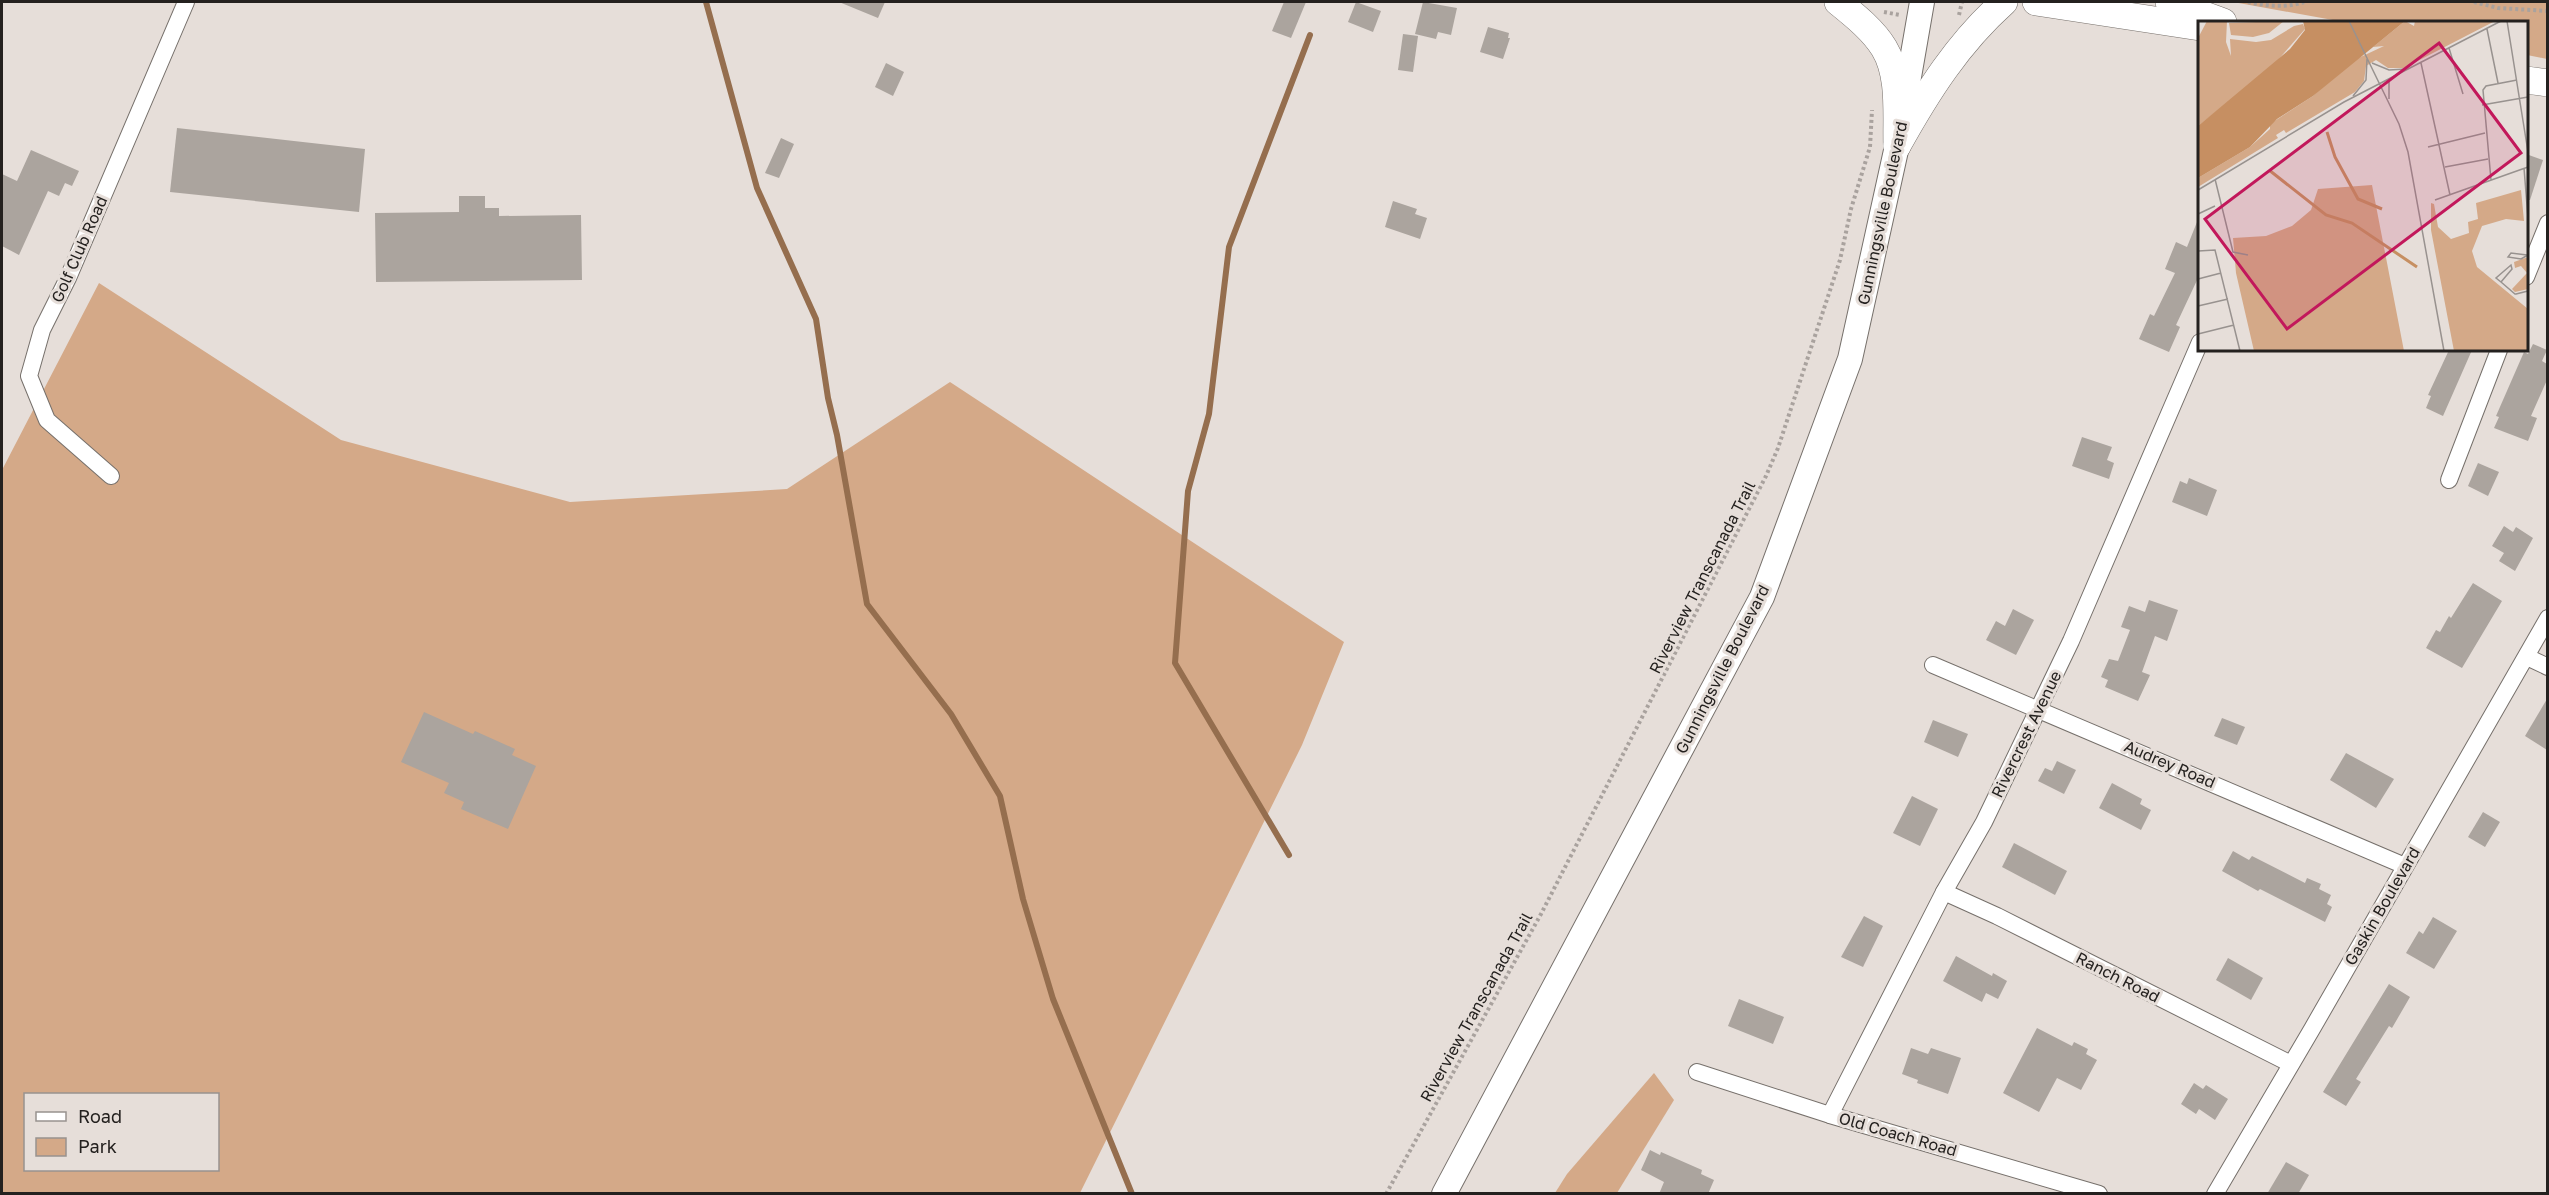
<svg xmlns="http://www.w3.org/2000/svg" width="2549" height="1195" viewBox="0 0 2549 1195" font-family="'Golos Text',sans-serif">
<style>
.green{fill:#d4a988;fill-rule:evenodd}
.lines{fill:none;stroke-linecap:round;stroke-linejoin:round}
.stream{stroke:#956e4e;stroke-width:6}
.building{fill:#aba49e}
.minor-casing{stroke:#76706b;stroke-width:18}
.secondary-casing{stroke:#76706b;stroke-width:26}
.primary-casing{stroke:#76706b;stroke-width:28}
.path{stroke:#a9a29e;stroke-width:4;stroke-dasharray:3 3;stroke-linecap:butt}
.minor{stroke:#fff;stroke-width:16}
.secondary{stroke:#fff;stroke-width:24}
.primary{stroke:#fff;stroke-width:27}
.labels{text-anchor:middle;dominant-baseline:central;stroke-width:6;stroke-linejoin:round;paint-order:stroke}
.street-label{font-size:16px;fill:#24211f;stroke:#e6ded9}
.inset-river{fill:none;stroke:#c68f62;stroke-width:3}
.inset-road{fill:none;stroke:#98928f;stroke-width:1.5}
.view{fill:#c2185b;fill-opacity:0.15;stroke:#c2185b;stroke-width:3}
.inset-edge{fill:none;stroke:#24211f;stroke-width:3}
</style>
<rect width="100%" height="100%" fill="#e6ded9"/>
<!-- green -->
<g class="green">
<polygon points="2233,2 2547,2 2547,59 2527,55 2526,22 2344,22"/>
<path d="M99 283 341 440 570 502 787 489 950 382 1344 642 1302 745 1080 1193H2V470ZM26 1094H218V1170H26Z"/>
<polygon points="1654,1073 1674,1100 1617,1193 1555,1193 1567,1174"/>
</g>
<g class="lines">
<!-- stream -->
<g class="stream">
<polyline points="706,2 757,188 816,319 828,398 837,435 867,604 951,714 1000,796 1023,899 1053,999 1132,1194"/>
<polyline points="1289,855 1175,663 1188,491 1209,414 1229,247 1310,35"/>
</g>
</g>
<!-- building -->
<g class="building">
<polygon points="839,2 885,2 878,18"/>
<polygon points="1284,2 1306,2 1291,38 1272,31"/>
<polygon points="1356,2 1381,11 1373,32 1348,22"/>
<polygon points="1423,2 1457,8 1451,35 1438,32 1436,39 1415,34"/>
<polygon points="1488,27 1509,33 1508,38 1510,38 1503,59 1480,52"/>
<polygon points="1403,34 1418,36 1413,72 1398,70"/>
<polygon points="886,63 904,72 893,96 875,87"/>
<polygon points="177,128 365,149 359,212 170,192"/>
<polygon points="781,138 794,144 779,178 765,173"/>
<polygon points="31,150 79,171 72,186 65,183 59,196 48,191 19,255 2,246 2,174 17,181"/>
<polygon points="2526,154 2543,160 2530,200 2526,200"/>
<polygon points="459,196 485,196 485,208 499,208 499,216 581,215 582,280 376,282 375,213 459,212"/>
<polygon points="1393,201 1417,209 1415,214 1427,218 1420,239 1385,227"/>
<polygon points="2199,217 2199,276 2176,325 2180,327 2169,352 2139,339 2150,314 2154,316 2175,273 2165,269 2176,242 2187,247"/>
<polygon points="2533,344 2547,350 2542,361 2547,364 2547,380 2531,416 2537,418 2528,441 2494,428 2499,417 2496,416 2524,352 2528,354"/>
<polygon points="2449,350 2472,350 2443,416 2426,408 2431,396 2428,395"/>
<polygon points="2082,437 2112,447 2107,460 2114,463 2109,479 2072,466"/>
<polygon points="2478,463 2499,472 2488,496 2468,486"/>
<polygon points="2189,478 2217,490 2207,516 2172,502 2180,481 2187,484"/>
<polygon points="2504,526 2513,532 2516,527 2533,538 2515,571 2499,561 2504,553 2492,546"/>
<polygon points="2473,583 2502,601 2462,668 2426,648 2436,630 2440,632 2449,616 2451,618"/>
<polygon points="2149,600 2178,610 2167,641 2155,636 2142,672 2150,675 2138,701 2105,687 2108,680 2101,677 2109,659 2118,661 2130,630 2121,627 2129,606 2145,612"/>
<polygon points="2013,609 2034,620 2016,655 1986,640 1996,621 2005,626"/>
<polygon points="2547,699 2547,750 2525,736"/>
<polygon points="424,712 473,734 475,731 515,749 512,755 536,766 508,829 461,809 464,802 444,793 449,783 401,762"/>
<polygon points="2222,718 2245,727 2237,745 2214,736"/>
<polygon points="1933,720 1968,734 1958,757 1924,742"/>
<polygon points="2346,753 2394,779 2376,808 2330,780"/>
<polygon points="2057,761 2076,770 2064,794 2038,781 2045,768 2052,771"/>
<polygon points="2112,783 2142,799 2140,804 2151,810 2141,830 2099,808"/>
<polygon points="1912,796 1938,809 1920,846 1893,833"/>
<polygon points="2483,812 2500,822 2485,847 2468,837"/>
<polygon points="2014,843 2067,871 2055,895 2002,867"/>
<polygon points="2233,851 2249,860 2252,856 2305,883 2307,878 2321,884 2319,889 2331,895 2327,904 2332,907 2325,922 2260,889 2258,891 2222,871"/>
<polygon points="1864,916 1883,926 1863,967 1841,957"/>
<polygon points="2433,917 2457,931 2434,969 2406,953 2419,931 2423,934"/>
<polygon points="1956,956 1992,976 1993,973 2007,981 1998,999 1986,993 1982,1002 1943,981"/>
<polygon points="2228,958 2263,978 2251,1000 2216,980"/>
<polygon points="2389,984 2410,997 2392,1028 2389,1026 2356,1079 2361,1082 2346,1106 2323,1092"/>
<polygon points="1739,999 1784,1017 1773,1044 1728,1026"/>
<polygon points="2037,1028 2072,1046 2074,1042 2088,1049 2086,1054 2097,1060 2081,1090 2057,1078 2039,1112 2003,1093"/>
<polygon points="1911,1048 1928,1054 1931,1048 1961,1058 1948,1094 1917,1083 1918,1080 1902,1074"/>
<polygon points="2194,1083 2203,1089 2206,1085 2228,1099 2215,1120 2199,1109 2196,1114 2181,1104"/>
<polygon points="1650,1150 1660,1155 1661,1152 1702,1170 1701,1174 1714,1180 1708,1194 1659,1194 1664,1182 1641,1170"/>
<polygon points="2286,1162 2309,1175 2298,1194 2267,1194"/>
</g>
<g class="lines">
<!-- minor casing -->
<g class="minor-casing">
<g id="minor">
<polyline points="2526,277 2548,223"/>
<polyline points="111,476 47,420 29,376 42,330 68,278 186,2"/>
<polyline points="2449,480 2499,350"/>
<polyline points="2527,657 2548,667"/>
<polyline points="1933,665 2405,866"/>
<polyline points="1944,892 1997,916 2291,1064"/>
<polyline points="1697,1072 1830,1115 2099,1194"/>
<polyline points="1830,1115 1944,892 1984,822 2071,641 2200,342"/>
<polyline points="2215,1194 2312,1029 2548,618"/>
</g>
</g>
<!-- secondary casing -->
<g class="secondary-casing">
<polyline id="secondary" points="1444,1194 1762,597 1850,359 1897,146 1922,2"/>
</g>
<!-- primary casing -->
<g class="primary-casing">
<g id="primary">
<path d="M1838 2C1854 15 1873 30 1884 48 1901 76 1896 115 1897 146"/>
<polyline points="2036,2 2200,27"/>
<polyline points="2169,2 2223,22"/>
<polyline points="2526,80 2548,83"/>
<path d="M1897 146C1927 92 1958 43 2004 2"/>
</g>
</g>
<!-- path -->
<g class="path">
<path d="M2248 2C2267 6 2286 8 2304 2"/>
<polyline points="2474,2 2498,8 2548,11"/>
<polyline points="1884,12 1900,15"/>
<polyline points="1959,15 1962,2"/>
<polyline points="1386,1194 1541,914 1766,476 1778,448 1840,260 1851,209 1870,147 1872,110"/>
</g>
<!-- minor -->
<use href="#minor" class="minor"/>
<!-- secondary -->
<use href="#secondary" class="secondary"/>
<!-- primary -->
<use href="#primary" class="primary"/>
</g>
<g class="labels">
<!-- street labels -->
<g class="street-label">
<text transform="translate(1882 213) rotate(-78)">Gunningsville Boulevard</text>
<text transform="translate(79 249) rotate(-66)">Golf Club Road</text>
<text transform="translate(1702 577) rotate(-63)">Riverview Transcanada Trail</text>
<text transform="translate(1722 669) rotate(-63)">Gunningsville Boulevard</text>
<text transform="translate(2026 734) rotate(-64)">Rivercrest Avenue</text>
<text transform="translate(2170 764) rotate(23)">Audrey Road</text>
<text transform="translate(2382 906) rotate(-60)">Gaskin Boulevard</text>
<text transform="translate(2118 977) rotate(27)">Ranch Road</text>
<text transform="translate(1476 1007) rotate(-61)">Riverview Transcanada Trail</text>
<text transform="translate(1898 1134) rotate(16)">Old Coach Road</text>
</g>
</g>
<!-- overview -->
<g transform="translate(2198 21)">
<rect width="330" height="330" fill="#e6ded9"/>
<path d="M9 0H29L28 21 33 35 32 18 58 21 73 19 96 5 105 3 107 8 73 47 0 105V17ZM86 0 71 12 55 16 33 14 31 2ZM207 0 216 5 217 0H297L206 47H190L178 39 168 45 166 60 157 71 88 112 86 109 78 114 80 117 0 166V157L52 126 72 108V103L115 75 152 41 186 25 175 26ZM174 164 206 330H56L38 252 35 217 68 215 94 205 113 189 120 168ZM323 169 326 200 308 198 284 205 274 230 279 246 330 288V330H256L233 209V182L236 183 240 206 253 218 271 212 270 201 280 198 278 182ZM330 236V268L317 271 314 268 329 252 323 245 317 247 316 241Z" fill="#d4a988"/>
<path d="M105 0H207L115 75 79 98 52 126 0 157V105L92 28 107 9Z" fill="#c68f62"/>
<path class="inset-river" d="M129 111 137 136 160 178 184 188M71 149 128 194 154 202 219 246"/>
<path class="inset-road" d="M151 0 201 103 210 131 246 330M309 0 330 131M289 8 300 62M251 27 265 73M174 42 191 49 208 48M223 42 252 174M155 75 168 59 169 38M191 78V59M284 84 330 76M230 126 287 112M247 146 290 138M326 147 330 197M17 158 35 231 50 234M293 159 285 69 288 65 319 59M0 169 146 81 303 0M237 179 330 146M0 193 17 185M0 230 17 229 42 330M329 234 313 232 310 236 323 238 330 234M0 258 23 252M303 261 314 248 313 244 298 257 303 261 317 273H318L330 270M0 285 30 278M0 313 36 304"/>
<path class="view" d="M241 22 323 132 89 308 7 198Z"/>
<rect width="330" height="330" class="inset-edge"/>
</g>
<!-- border -->
<rect width="2549" height="1195" fill="none" stroke="#24211f" stroke-width="6"/>
<!-- legend -->
<rect x="24" y="1093" width="195" height="78" fill="#e6ded9" stroke="#98928f" stroke-width="1.5"/>
<rect x="36" y="1112" width="30" height="9" fill="#ffffff" stroke="#98928f" stroke-width="1.5"/>
<text x="78" y="1123" font-size="18" fill="#24211f">Road</text>
<rect x="36" y="1138" width="30" height="18" fill="#d4a988" stroke="#98928f" stroke-width="1.5"/>
<text x="78" y="1153" font-size="18" fill="#24211f">Park</text>
</svg>
